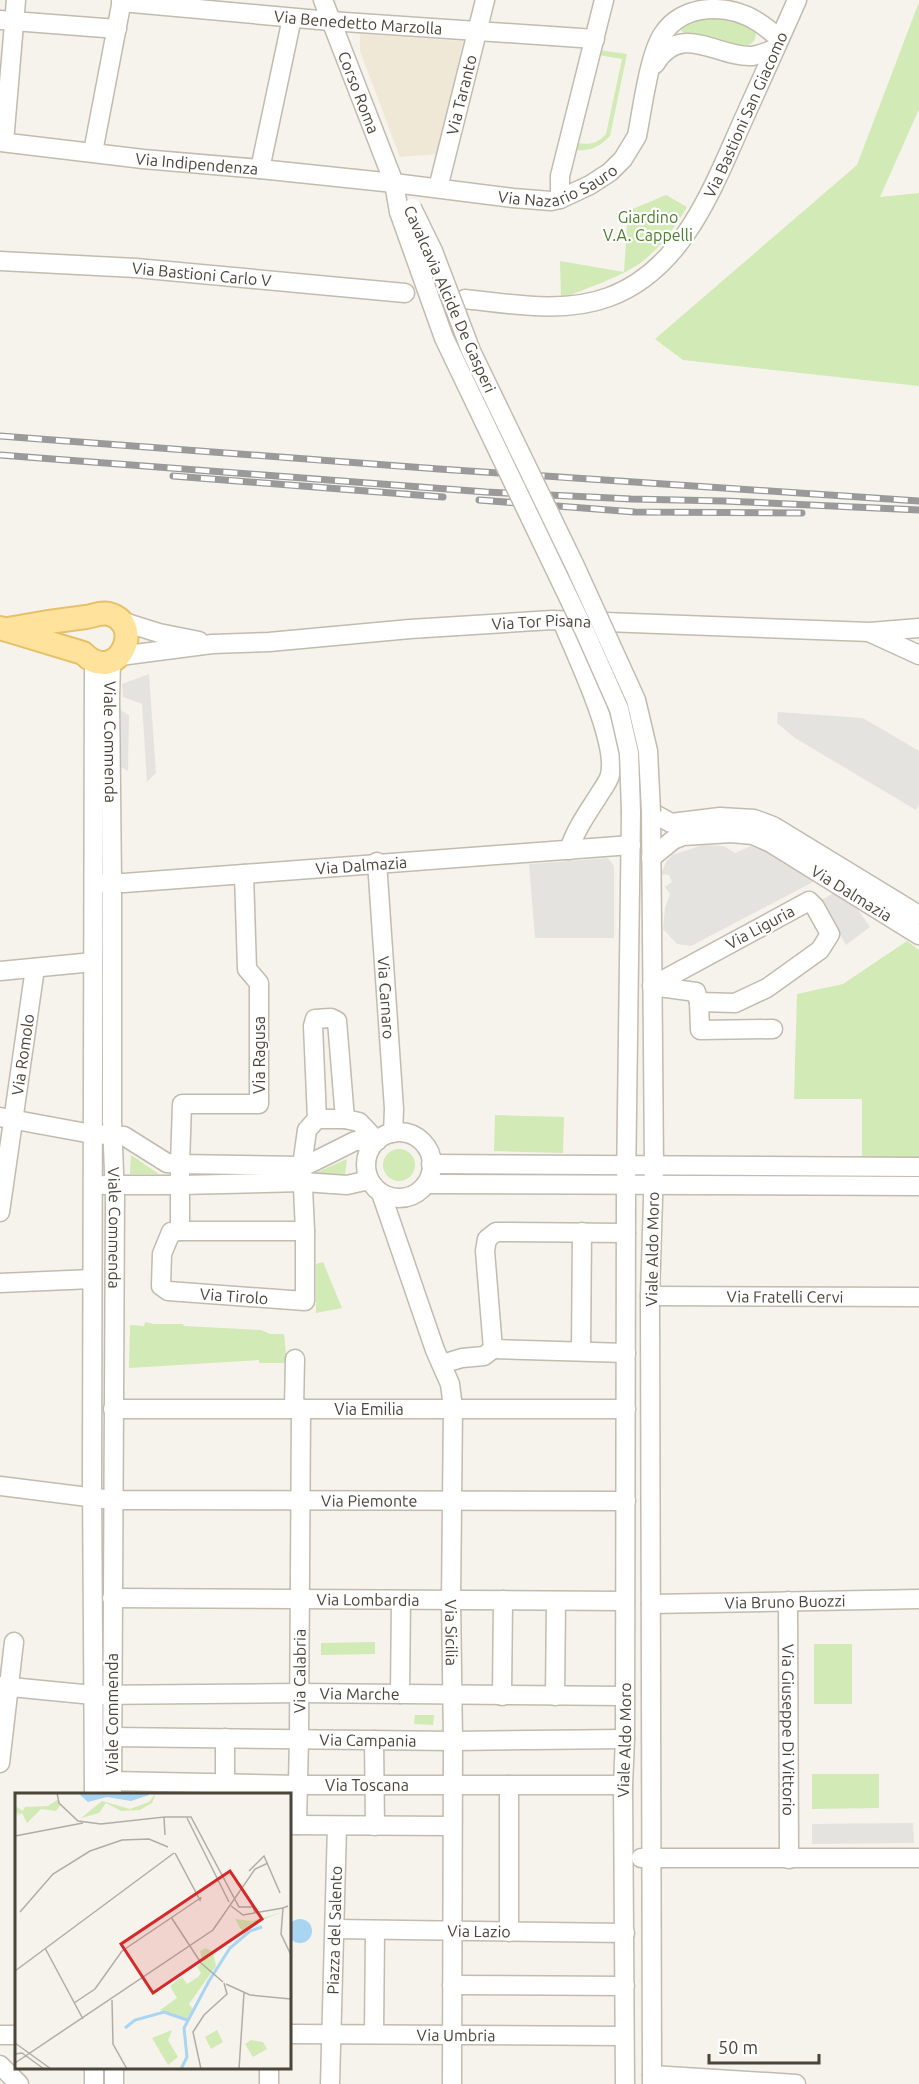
<svg xmlns="http://www.w3.org/2000/svg" width="919" height="2084" viewBox="0 0 919 2084" font-family="Ubuntu,sans-serif">
<style>
.education{fill:#efe8d6}
.green{fill:#d2eab5}
.parking{fill:#e5e3e0}
.water{fill:#a9d4f2}
.lines{fill:none;stroke-linecap:round;stroke-linejoin:round}
.minor-casing{stroke:#c2bbae;stroke-width:21}
.major-casing{stroke:#e6c16a;stroke-width:26}
.minor{stroke:#fff;stroke-width:18}
.major{stroke:#ffe39c;stroke-width:22}
.rail-casing{stroke:#9a9a9a;stroke-width:7}
.rail{stroke:#fff;stroke-width:4.5;stroke-dasharray:14;stroke-linecap:butt}
.minor-bridge-casing{stroke:#c2bbae;stroke-width:21;stroke-linecap:butt}
.minor-bridge{stroke:#fff;stroke-width:18}
.labels{text-anchor:middle;dominant-baseline:central;stroke-width:4.5;stroke-linejoin:round;paint-order:stroke}
.street-label{font-size:16px;fill:#4b4439;stroke:#fff}
.park-label{font-size:16px;fill:#4a7f2a;stroke:#fff}
.inset-river{fill:none;stroke:#a9d4f2;stroke-width:3}
.inset-road{fill:none;stroke:#b2ada4;stroke-width:1.5}
.view{fill:#d62828;fill-opacity:0.15;stroke:#d62828;stroke-width:3}
.inset-edge{fill:none;stroke:#4b4439;stroke-width:3}
</style>
<rect width="100%" height="100%" fill="#f6f3ec"/>
<!-- education -->
<polygon class="education" points="360,34 463,41 439,154 400,157 360,51"/>
<!-- green -->
<g class="green">
<polygon points="919,2 919,109 880,197 919,193 919,386 683,360 655,339 857,165"/>
<path d="M703 14C713 16 764 22 755 39 752 45 748 45 742 46L685 35 681 30 683 25Z"/>
<path d="M599 50 627 54 610 136C600 146 590 152 575 150L577 143C590 145 597 144 606 134L622 59 598 55Z"/>
<path d="M666 195 687 207C675 227 662 246 643 261 622 277 586 288 561 299L560 261 624 272 628 211Z"/>
<polygon points="907,941 919,950 919,1159 862,1160 862,1099 794,1099 797,994 843,984"/>
<polygon points="495,1115 564,1117 563,1153 494,1151"/>
<circle cx="399" cy="1165" r="16"/>
<polygon points="131,1155 159,1174 130,1174"/>
<polygon points="347,1159 345,1175 313,1174"/>
<polygon points="323,1262 342,1308 316,1313 316,1264"/>
<polygon points="145,1322 154,1324 183,1324 184,1326 261,1330 270,1334 284,1334 287,1363 259,1363 259,1360 129,1368 130,1325 144,1326"/>
<polygon points="375,1642 375,1654 321,1655 321,1643"/>
<rect x="814" y="1644" width="38" height="60"/>
<polygon points="415,1715 434,1715 433,1725 414,1724"/>
<polygon points="812,1774 879,1774 879,1808 812,1809"/>
</g>
<!-- parking -->
<g class="parking">
<polygon points="149,674 156,773 147,782 142,704 123,697 122,684"/>
<polygon points="120,710 129,715 128,771 121,767"/>
<polygon points="778,712 863,718 919,751 919,804 916,810 795,738 777,723"/>
<polygon points="758,843 819,879 691,946 677,944 663,929 665,908 670,894 665,887 672,882 669,875 661,874 666,862 672,855 703,845 724,846 735,853"/>
<polygon points="608,858 614,866 614,938 535,938 529,864"/>
<polygon points="835,893 858,910 870,927 846,945 821,900"/>
<polygon points="913,1823 914,1843 812,1844 812,1824"/>
</g>
<!-- water -->
<circle class="water" cx="300" cy="1931" r="12"/>
<g class="lines">
<!-- minor casing -->
<g class="minor-casing">
<g id="minor">
<path id="s1" d="M323 0 394 183 399 212"/>
<path id="s2" d="M121 2 330 21 595 39"/>
<polyline points="0,20 117,29"/>
<path d="M655 64C681 21 718 58 752 56 759 55 767 52 774 49"/>
<path id="s3" d="M0 142 143 159 260 169 394 183 513 198 551 201 560 199 590 185 610 172 623 159 637 136C642 111 649 54 663 34 683 3 729 3 758 22 766 27 773 33 779 39"/>
<polyline points="4,142 16,0"/>
<polyline points="93,152 122,0"/>
<polyline points="260,169 292,18"/>
<path id="s4" d="M438 188 485 0"/>
<polyline points="560,199 560,176 604,0"/>
<path id="s5" d="M0 261 136 268 405 293"/>
<path id="s6" d="M465 299C511 304 564 314 609 297 685 269 714 184 745 116 762 78 780 39 797 0"/>
<polyline points="121,621 159,633 199,641"/>
<path d="M562 621C575 653 621 747 609 778 606 785 601 791 597 798 586 815 575 831 569 850"/>
<polyline points="871,633 919,655"/>
<path id="s7" d="M120 656 212 644 269 642 410 629 552 620 870 632 919 628"/>
<polyline points="94,661 92,1479 94,1794"/>
<path id="s8" d="M111 661 110 699 112 883V1121L115 1198 112 1794"/>
<polyline points="651,812 654,1167 650,1296 652,2084"/>
<polyline points="651,812 671,823 720,817 754,819 773,826 919,915"/>
<path id="s9" d="M651 858 673 840 683 836 731 833 753 835 771 843 919 935"/>
<path id="s10" d="M377 862 394 1109 393 1133"/>
<path id="s11" d="M100 883H124L631 845"/>
<polygon points="809,901 815,907 830,934 820,950 767,988 735,1003 699,1002 696,992 652,986"/>
<polyline points="0,971 93,962"/>
<polyline points="699,1002 700,1030 773,1029"/>
<polyline points="0,1117 92,1134 124,1136 167,1163 180,1164 302,1166 311,1163 355,1141 377,1141"/>
<polyline points="317,1119 313,1026 315,1019 331,1018 337,1021 345,1119"/>
<circle cx="399" cy="1165" r="33"/>
<polyline points="431,1164 919,1167"/>
<polyline points="426,1184 919,1186"/>
<polyline points="104,1185 181,1185 303,1182 347,1185 369,1180"/>
<path id="s12" d="M381 1193 435 1350 450 1384 453 1408 451 1600 453 1741 452 2084"/>
<path id="s13" d="M0 1212 35 968"/>
<polyline points="180,1231 180,1164 182,1104 259,1104 259,983 247,969 244,874"/>
<polygon points="180,1231 305,1231 305,1301 168,1291 161,1286 162,1254 171,1232"/>
<polyline points="305,1231 302,1166 307,1130 317,1119 345,1119 359,1122 377,1141"/>
<polyline points="0,1283 92,1279"/>
<path id="s14" d="M650 1296 919 1297"/>
<polyline points="581,1351 582,1232"/>
<polyline points="626,1353 493,1349 485,1251 487,1239 496,1232 626,1233"/>
<polyline points="442,1364 462,1358 484,1356 493,1349"/>
<polyline points="294,1408 295,1359"/>
<path id="s15" d="M113 1409H626"/>
<path id="s16" d="M0 1486 112 1500 626 1501"/>
<path id="s17" d="M112 1598 625 1601"/>
<path id="s18" d="M788 1601 789 1859"/>
<path id="s19" d="M651 1604 919 1599"/>
<path id="s20" d="M0 1686 93 1695 299 1693 625 1696"/>
<polyline points="400,1694 401,1600"/>
<polyline points="502,1696 503,1600"/>
<polyline points="555,1696 556,1601"/>
<path id="s21" d="M112 1737 453 1741 625 1739"/>
<polyline points="374,1740 375,1826"/>
<polyline points="0,1763 14,1642"/>
<path id="s22" d="M112 1781 298 1785H623"/>
<polyline points="225,1794 225,1738"/>
<polyline points="290,1825 452,1826"/>
<path id="s23" d="M297 1825 299 1738 301 1408"/>
<polyline points="641,1858 919,1858"/>
<path id="s24" d="M335 1929 625 1933"/>
<polyline points="509,1932 509,1785"/>
<polyline points="452,1985 625,1986"/>
<polyline points="374,2033 375,1931"/>
<path id="s25" d="M290 2034 624 2036"/>
<polyline points="0,2035 16,2035"/>
<polyline points="0,2065 19,2084"/>
<polyline points="114,2068 114,2084"/>
<polyline points="652,2075 796,2084"/>
<polyline points="94,2084 94,2068"/>
<polyline points="269,2084 269,2068"/>
<path id="s26" d="M330 2084 337 1826"/>
<path id="s27" d="M625 2084 623 1785 625 1739 626 1185 631 812"/>
</g>
</g>
<!-- major casing -->
<g class="major-casing">
<path id="major" d="M0 628 83 653C116 687 147 625 109 614 100 612 94 616 86 617 60 620 34 624 8 629"/>
</g>
<!-- minor -->
<use href="#minor" class="minor"/>
<!-- major -->
<use href="#major" class="major"/>
<!-- rail casing -->
<g class="rail-casing">
<g id="rail">
<polyline points="0,436 439,469 919,501"/>
<polyline points="0,455 486,492 631,499 724,501 919,510"/>
<polyline points="173,476 443,497"/>
<polyline points="479,500 635,512 802,513"/>
</g>
</g>
<!-- rail -->
<use href="#rail" class="rail"/>
<!-- minor-bridge casing -->
<g class="minor-bridge-casing">
<g id="minor-bridge">
<polyline points="412,208 433,251 471,351 575,566 636,700 648,751 651,812"/>
<polyline points="399,212 444,338 585,632 619,709 629,753 631,812"/>
</g>
</g>
<!-- minor-bridge -->
<use href="#minor-bridge" class="minor-bridge"/>
</g>
<g class="labels">
<!-- street labels -->
<g class="street-label">
<text stroke="none"><textPath href="#s2" startOffset="238">Via Benedetto Marzolla</textPath></text>
<text stroke="none"><textPath href="#s1" startOffset="99">Corso Roma</textPath></text>
<text stroke="none"><textPath href="#s4" startOffset="96">Via Taranto</textPath></text>
<text stroke="none"><textPath href="#s6" startOffset="380">Via Bastioni San Giacomo</textPath></text>
<text stroke="none"><textPath href="#s3" startOffset="198">Via Indipendenza</textPath></text>
<text stroke="none"><textPath href="#s3" startOffset="564">Via Nazario Sauro</textPath></text>
<text stroke="none"><textPath href="#s5" startOffset="202">Via Bastioni Carlo V</textPath></text>
<text transform="translate(450 299) rotate(66)">Cavalcavia Alcide De Gasperi</text>
<text stroke="none"><textPath href="#s7" startOffset="423">Via Tor Pisana</textPath></text>
<text stroke="none"><textPath href="#s8" startOffset="81">Viale Commenda</textPath></text>
<text stroke="none"><textPath href="#s11" startOffset="262">Via Dalmazia</textPath></text>
<text stroke="none"><textPath href="#s9" startOffset="224">Via Dalmazia</textPath></text>
<text transform="translate(760 927) rotate(-28)">Via Liguria</text>
<text stroke="none"><textPath href="#s10" startOffset="136">Via Carnaro</textPath></text>
<text stroke="none"><textPath href="#s13" startOffset="159">Via Romolo</textPath></text>
<text transform="translate(259 1055) rotate(-90)">Via Ragusa</text>
<text stroke="none"><textPath href="#s8" startOffset="567">Viale Commenda</textPath></text>
<text transform="translate(652 1249) rotate(-89)">Viale Aldo Moro</text>
<text transform="translate(234 1296) rotate(4)">Via Tirolo</text>
<text stroke="none"><textPath href="#s14" startOffset="135">Via Fratelli Cervi</textPath></text>
<text stroke="none"><textPath href="#s15" startOffset="256">Via Emilia</textPath></text>
<text stroke="none"><textPath href="#s16" startOffset="370">Via Piemonte</textPath></text>
<text stroke="none"><textPath href="#s17" startOffset="256">Via Lombardia</textPath></text>
<text stroke="none"><textPath href="#s19" startOffset="134">Via Bruno Buozzi</textPath></text>
<text stroke="none"><textPath href="#s12" startOffset="452">Via Sicilia</textPath></text>
<text stroke="none"><textPath href="#s23" startOffset="154">Via Calabria</textPath></text>
<text stroke="none"><textPath href="#s20" startOffset="360">Via Marche</textPath></text>
<text transform="translate(112 1714) rotate(-90)">Viale Commenda</text>
<text stroke="none"><textPath href="#s18" startOffset="129">Via Giuseppe Di Vittorio</textPath></text>
<text stroke="none"><textPath href="#s21" startOffset="256">Via Campania</textPath></text>
<text stroke="none"><textPath href="#s27" startOffset="344">Viale Aldo Moro</textPath></text>
<text stroke="none"><textPath href="#s22" startOffset="255">Via Toscana</textPath></text>
<text stroke="none"><textPath href="#s26" startOffset="154">Piazza del Salento</textPath></text>
<text stroke="none"><textPath href="#s24" startOffset="144">Via Lazio</textPath></text>
<text stroke="none"><textPath href="#s25" startOffset="166">Via Umbria</textPath></text>
</g>
<!-- park labels -->
<g class="park-label">
<text x="648" y="217">Giardino<tspan x="648" dy="18">V.A. Cappelli</tspan></text>
</g>
</g>
<!-- overview -->
<g transform="translate(15 1793)">
<rect width="276" height="276" fill="#f6f3ec"/>
<path d="M141 0 137 10 125 17 106 18 91 10 84 20 66 25 87 8 115 16 134 9ZM42 7 46 11 41 18 26 16 12 30 7 20 0 24 5 20 0 21V13L8 18 10 14 33 13ZM268 119 236 131 238 134 229 142 220 126 237 128ZM191 155 198 159 201 173 174 211 178 216 172 227 145 217 162 205 155 193 167 184 172 191 183 184 186 180 182 174 188 169 185 158ZM157 237 153 247 163 264 153 272 137 245ZM202 237 208 249 196 256 190 244ZM236 247 248 249 252 256 238 264 230 251Z" fill="#d2eab5"/>
<path d="M63 0H133L134 2 116 8 92 4 73 9Z" fill="#a9d4f2"/>
<path class="inset-river" d="M110 235 120 227 149 219 172 227M166 276 172 264 169 235 194 188 215 155 235 138 247 134"/>
<path class="inset-road" d="M42 0 44 10 63 28 86 31 149 24 150 42M149 24H176L224 114H238L240 120M172 25 214 109M0 43 68 30M160 60 185 107 186 104M234 78 249 63 265 100M216 113 228 122 268 115M273 113 268 115 266 141 276 162M5 119 38 81 75 58 107 47 134 46 153 54M156 124 186 170 208 189M30 155 68 226M0 178 159 60M211 191 235 202 276 206M97 207 98 251 112 276M59 210 80 196 107 158 184 106M0 250 36 276M0 261 7 260 29 276M0 270 198 137 240 76 253 70M186 276 178 239 189 222 212 201 209 190M224 276 229 200"/>
<path class="view" d="M215 78 247 126 138 200 106 151Z"/>
<rect width="276" height="276" class="inset-edge"/>
</g>
<!-- scale -->
<path d="M709 2054v9h110v-9" fill="none" stroke="#4b4439" stroke-width="3"/>
<text x="718" y="2054" font-size="18" fill="#4b4439" stroke="#ffffff" stroke-width="4.5" paint-order="stroke">50 m</text>
</svg>
